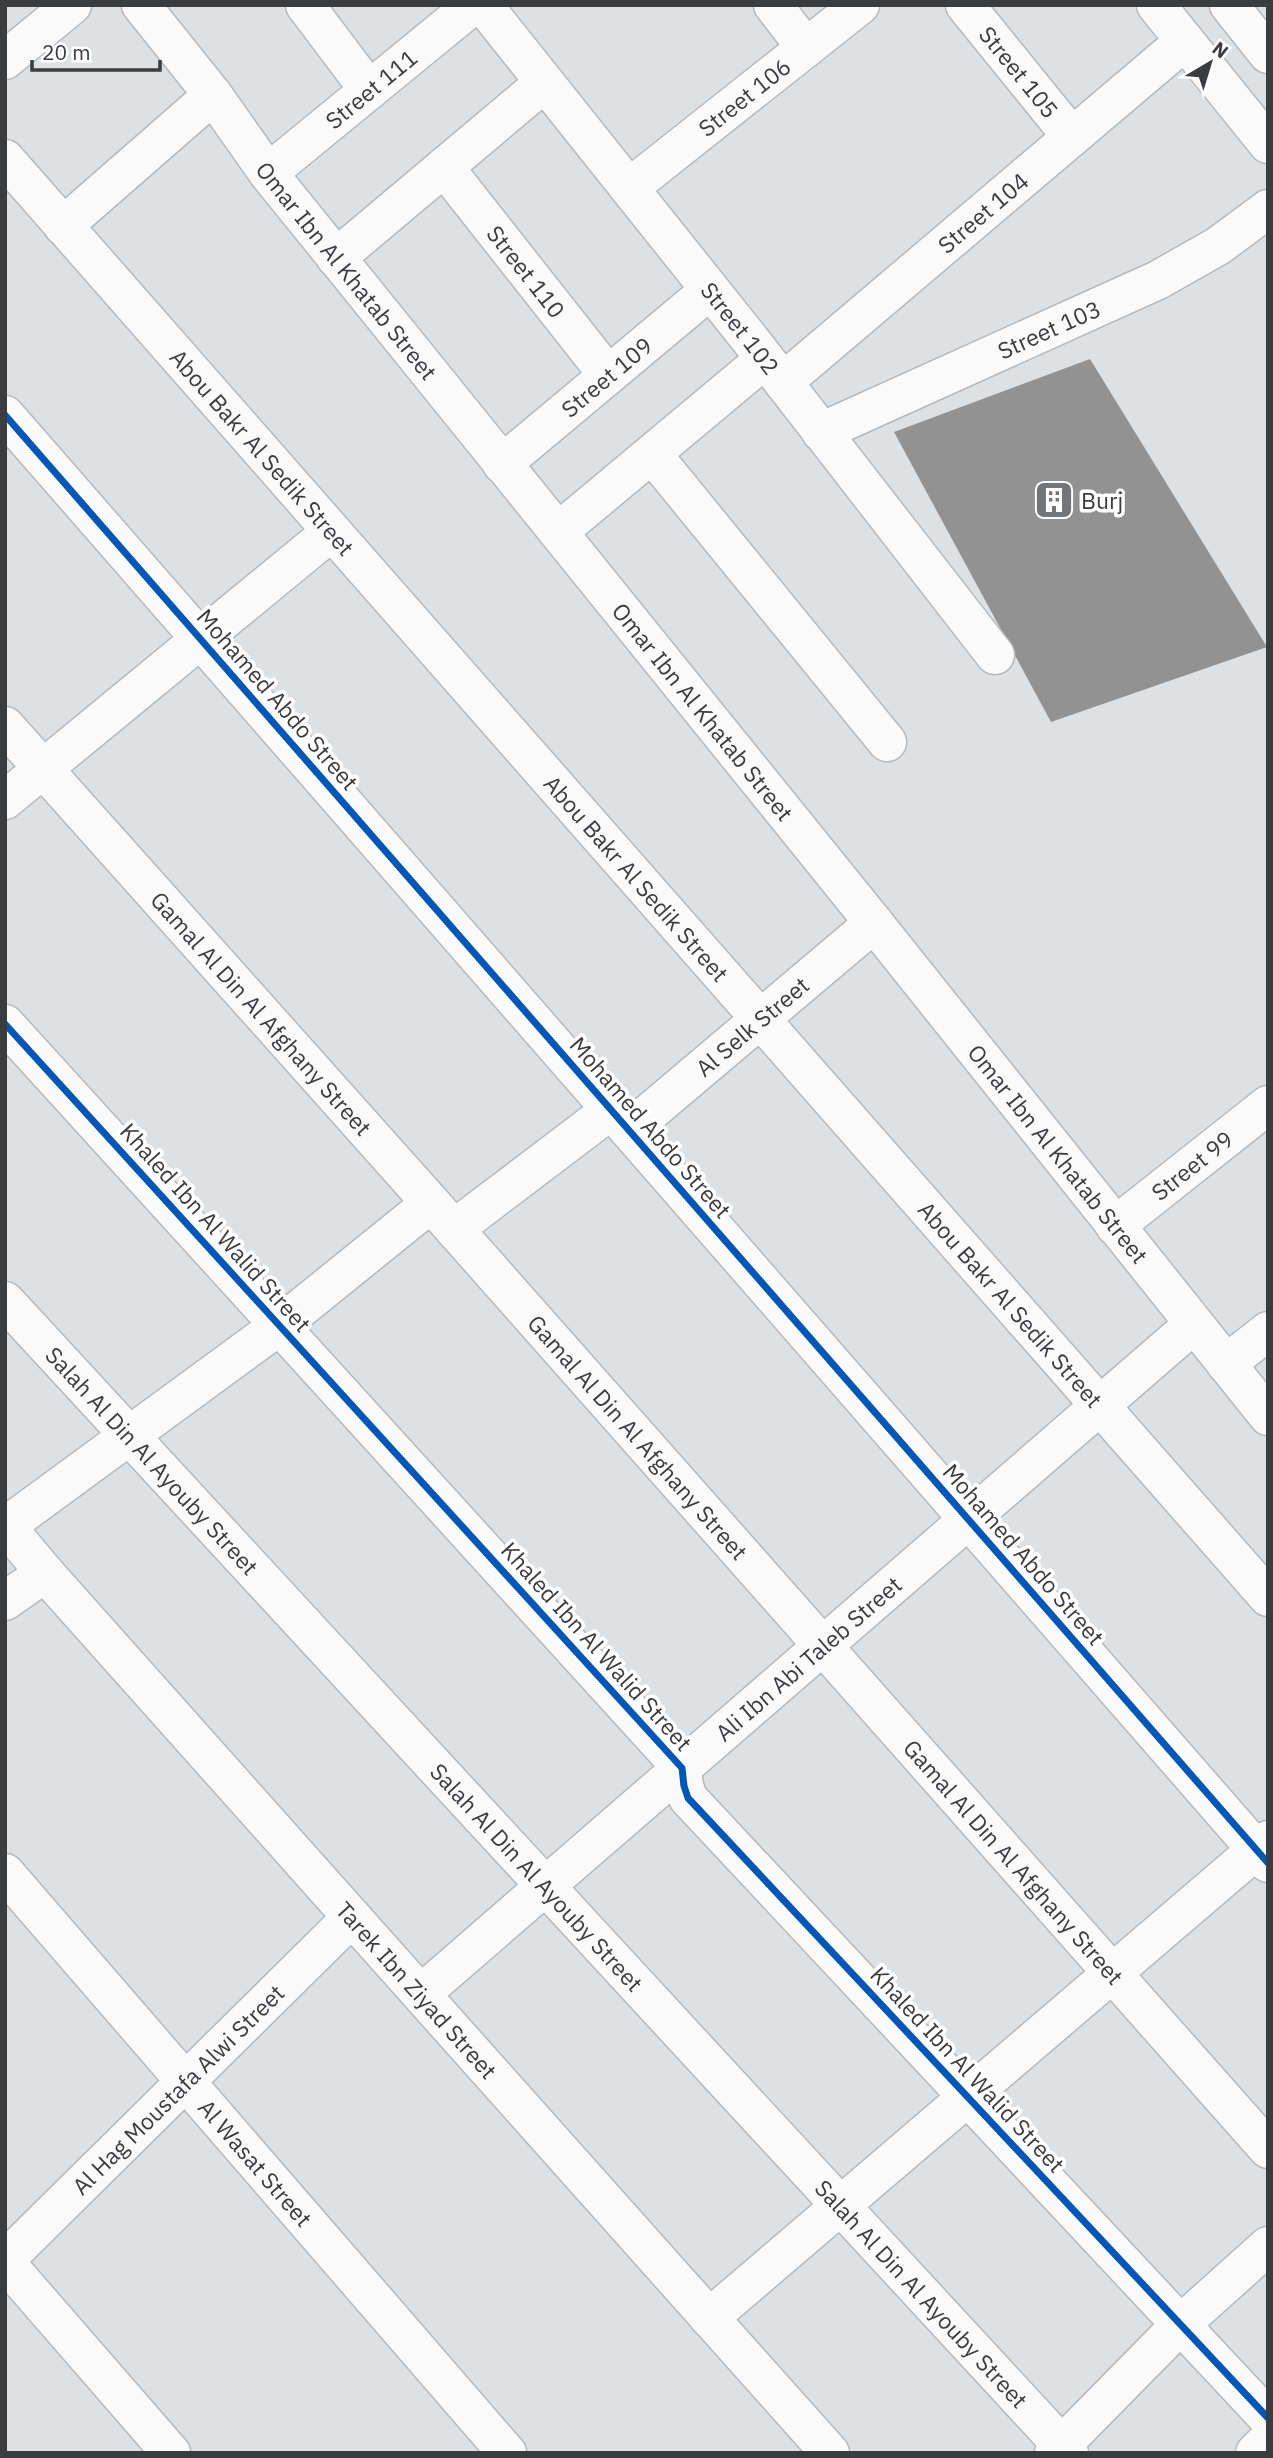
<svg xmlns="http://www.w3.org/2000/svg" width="1273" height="2458" viewBox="0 0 1273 2458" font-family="'IBM Plex Sans',sans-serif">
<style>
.building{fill:#929293}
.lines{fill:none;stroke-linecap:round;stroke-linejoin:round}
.minor-casing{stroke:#b6b9bb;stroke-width:41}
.tertiary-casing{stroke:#b6b9bb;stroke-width:41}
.secondary-casing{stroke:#b6b9bb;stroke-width:41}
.minor{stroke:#fafafb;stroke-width:38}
.tertiary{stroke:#fafafb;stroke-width:38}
.secondary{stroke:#fafafb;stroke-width:38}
.cycleway-casing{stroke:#fff;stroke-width:11}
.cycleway{stroke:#0057b8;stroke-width:7}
.labels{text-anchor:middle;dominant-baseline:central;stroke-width:7;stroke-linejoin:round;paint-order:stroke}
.street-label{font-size:23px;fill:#3a3c3f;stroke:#fff}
.poi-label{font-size:23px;fill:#3a3c3f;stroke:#fff;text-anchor:start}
</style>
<rect width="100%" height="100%" fill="#dee1e4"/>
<!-- building -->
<polygon class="building" points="1090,359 1267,647 1051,722 894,432"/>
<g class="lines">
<!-- minor casing -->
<g class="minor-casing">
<g id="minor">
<path id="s1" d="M141 5 213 95 268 173 874 923 1268 1416"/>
<polyline points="305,5 369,90"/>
<path id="s2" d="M483 5 752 342 995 655"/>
<polyline points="773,5 806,48"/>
<path id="s3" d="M965 5 1072 137"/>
<polyline points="5,60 72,5"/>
<path id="s4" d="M5 159 1268 1597"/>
<path id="s5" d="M444 167 608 375"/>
<path id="s6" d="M268 173 473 5"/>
<path id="s7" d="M629 188 860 5"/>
<polyline points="63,226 213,95"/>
<polyline points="336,258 544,83"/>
<path id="s8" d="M783 382 1185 41"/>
<polyline points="5,415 1268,1863"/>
<path id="s9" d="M821 432 1158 280 1218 246 1268 209"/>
<polyline points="652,454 887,742"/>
<path id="s10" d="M502 464 710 290"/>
<polyline points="558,532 765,359"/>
<path id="s11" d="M5 726 431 1203 1268 2149"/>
<polyline points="5,800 331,532"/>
<polyline points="5,1024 682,1768 684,1786 688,1798 1268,2418"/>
<path id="s12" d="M629 1130 874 923"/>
<path id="s13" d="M1115 1226 1268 1105"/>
<polyline points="454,1229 611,1110"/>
<path id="s14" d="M5 1301 1069 2453"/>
<polyline points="1226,1364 1268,1331"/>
<path id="s15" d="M5 1525 45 1573 830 2453"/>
<polyline points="6,1526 280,1325 431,1203"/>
<polyline points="5,1601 45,1573"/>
<path id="s16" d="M5 1873 507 2453"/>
<path id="s17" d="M422 1993 1194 1324"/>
<path id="s18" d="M5 2260 352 1917"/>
<polyline points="5,2262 171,2453"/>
<polyline points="709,2318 1268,1840"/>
<polyline points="1054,2453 1181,2324 1268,2246"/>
</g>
</g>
<!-- tertiary casing -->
<g class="tertiary-casing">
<g id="tertiary">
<polyline points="1156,5 1268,144"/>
<polyline points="1229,5 1268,54"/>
</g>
</g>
<!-- secondary casing -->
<g class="secondary-casing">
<polyline id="secondary" points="1255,2453 1268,2440"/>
</g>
<!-- minor -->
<use href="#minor" class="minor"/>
<!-- tertiary -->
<use href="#tertiary" class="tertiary"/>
<!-- secondary -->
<use href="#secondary" class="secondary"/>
<!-- cycleway casing -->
<g class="cycleway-casing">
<g id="cycleway">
<polyline points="5,415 1268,1863"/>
<polyline points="5,1024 682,1768 684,1786 688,1798 1268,2418"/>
</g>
</g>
<!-- cycleway -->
<use href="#cycleway" class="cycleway"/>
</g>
<!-- icons -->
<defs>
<g id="building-square" transform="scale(2.0125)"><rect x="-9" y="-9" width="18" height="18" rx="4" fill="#737679" stroke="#fff"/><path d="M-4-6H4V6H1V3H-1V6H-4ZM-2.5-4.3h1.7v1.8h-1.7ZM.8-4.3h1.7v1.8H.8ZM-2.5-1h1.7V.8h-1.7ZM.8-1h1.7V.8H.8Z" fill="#fff"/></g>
</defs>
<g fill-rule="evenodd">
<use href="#building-square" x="1054" y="500"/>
</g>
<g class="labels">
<!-- street labels -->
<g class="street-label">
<text stroke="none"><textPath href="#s3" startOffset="86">Street 105</textPath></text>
<text stroke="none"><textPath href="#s6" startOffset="133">Street 111</textPath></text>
<text stroke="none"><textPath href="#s7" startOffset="147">Street 106</textPath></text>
<text stroke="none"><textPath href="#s8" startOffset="262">Street 104</textPath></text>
<text stroke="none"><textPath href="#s1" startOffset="336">Omar Ibn Al Khatab Street</textPath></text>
<text stroke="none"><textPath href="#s5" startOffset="133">Street 110</textPath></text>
<text stroke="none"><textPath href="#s9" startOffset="250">Street 103</textPath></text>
<text stroke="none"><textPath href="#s2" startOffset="413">Street 102</textPath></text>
<text stroke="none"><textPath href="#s10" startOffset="136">Street 109</textPath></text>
<text stroke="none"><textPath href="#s4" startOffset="390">Abou Bakr Al Sedik Street</textPath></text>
<text transform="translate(278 699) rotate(49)">Mohamed Abdo Street</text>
<text stroke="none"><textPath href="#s1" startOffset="903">Omar Ibn Al Khatab Street</textPath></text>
<text stroke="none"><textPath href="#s4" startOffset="957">Abou Bakr Al Sedik Street</textPath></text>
<text stroke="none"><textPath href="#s11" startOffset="385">Gamal Al Din Al Afghany Street</textPath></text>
<text stroke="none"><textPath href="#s12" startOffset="161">Al Selk Street</textPath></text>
<text transform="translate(651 1127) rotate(49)">Mohamed Abdo Street</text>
<text stroke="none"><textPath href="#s1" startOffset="1470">Omar Ibn Al Khatab Street</textPath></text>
<text stroke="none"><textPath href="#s13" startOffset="98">Street 99</textPath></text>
<text transform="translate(216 1227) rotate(48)">Khaled Ibn Al Walid Street</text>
<text stroke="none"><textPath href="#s4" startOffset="1524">Abou Bakr Al Sedik Street</textPath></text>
<text stroke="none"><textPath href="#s11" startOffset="952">Gamal Al Din Al Afghany Street</textPath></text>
<text stroke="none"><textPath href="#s14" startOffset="217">Salah Al Din Al Ayouby Street</textPath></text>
<text transform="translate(1024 1554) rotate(49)">Mohamed Abdo Street</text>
<text transform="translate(597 1646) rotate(48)">Khaled Ibn Al Walid Street</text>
<text stroke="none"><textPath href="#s17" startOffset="511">Ali Ibn Abi Taleb Street</textPath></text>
<text stroke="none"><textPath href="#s11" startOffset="1519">Gamal Al Din Al Afghany Street</textPath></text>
<text stroke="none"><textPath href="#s14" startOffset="784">Salah Al Din Al Ayouby Street</textPath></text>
<text stroke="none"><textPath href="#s15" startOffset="621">Tarek Ibn Ziyad Street</textPath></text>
<text transform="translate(968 2069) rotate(47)">Khaled Ibn Al Walid Street</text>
<text stroke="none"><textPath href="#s18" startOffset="243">Al Hag Moustafa Alwi Street</textPath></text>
<text stroke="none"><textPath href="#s16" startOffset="383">Al Wasat Street</textPath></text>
<text stroke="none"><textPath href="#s14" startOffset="1351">Salah Al Din Al Ayouby Street</textPath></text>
</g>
<!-- poi labels -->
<g class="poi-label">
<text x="1081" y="500">Burj</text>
</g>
</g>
<!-- border -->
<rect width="1273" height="2458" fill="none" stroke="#3a3c3f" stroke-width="14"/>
<!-- north arrow -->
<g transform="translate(1210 63) rotate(38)" stroke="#ffffff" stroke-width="5" paint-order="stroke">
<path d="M0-5L12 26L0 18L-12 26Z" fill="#3a3c3f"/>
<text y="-10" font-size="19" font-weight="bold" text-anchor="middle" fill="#3a3c3f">N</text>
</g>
<!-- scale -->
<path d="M32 60v10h128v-10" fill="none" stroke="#3a3c3f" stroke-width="3.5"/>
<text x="42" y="60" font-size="21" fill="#3a3c3f" stroke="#ffffff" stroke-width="5" paint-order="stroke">20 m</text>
</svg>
